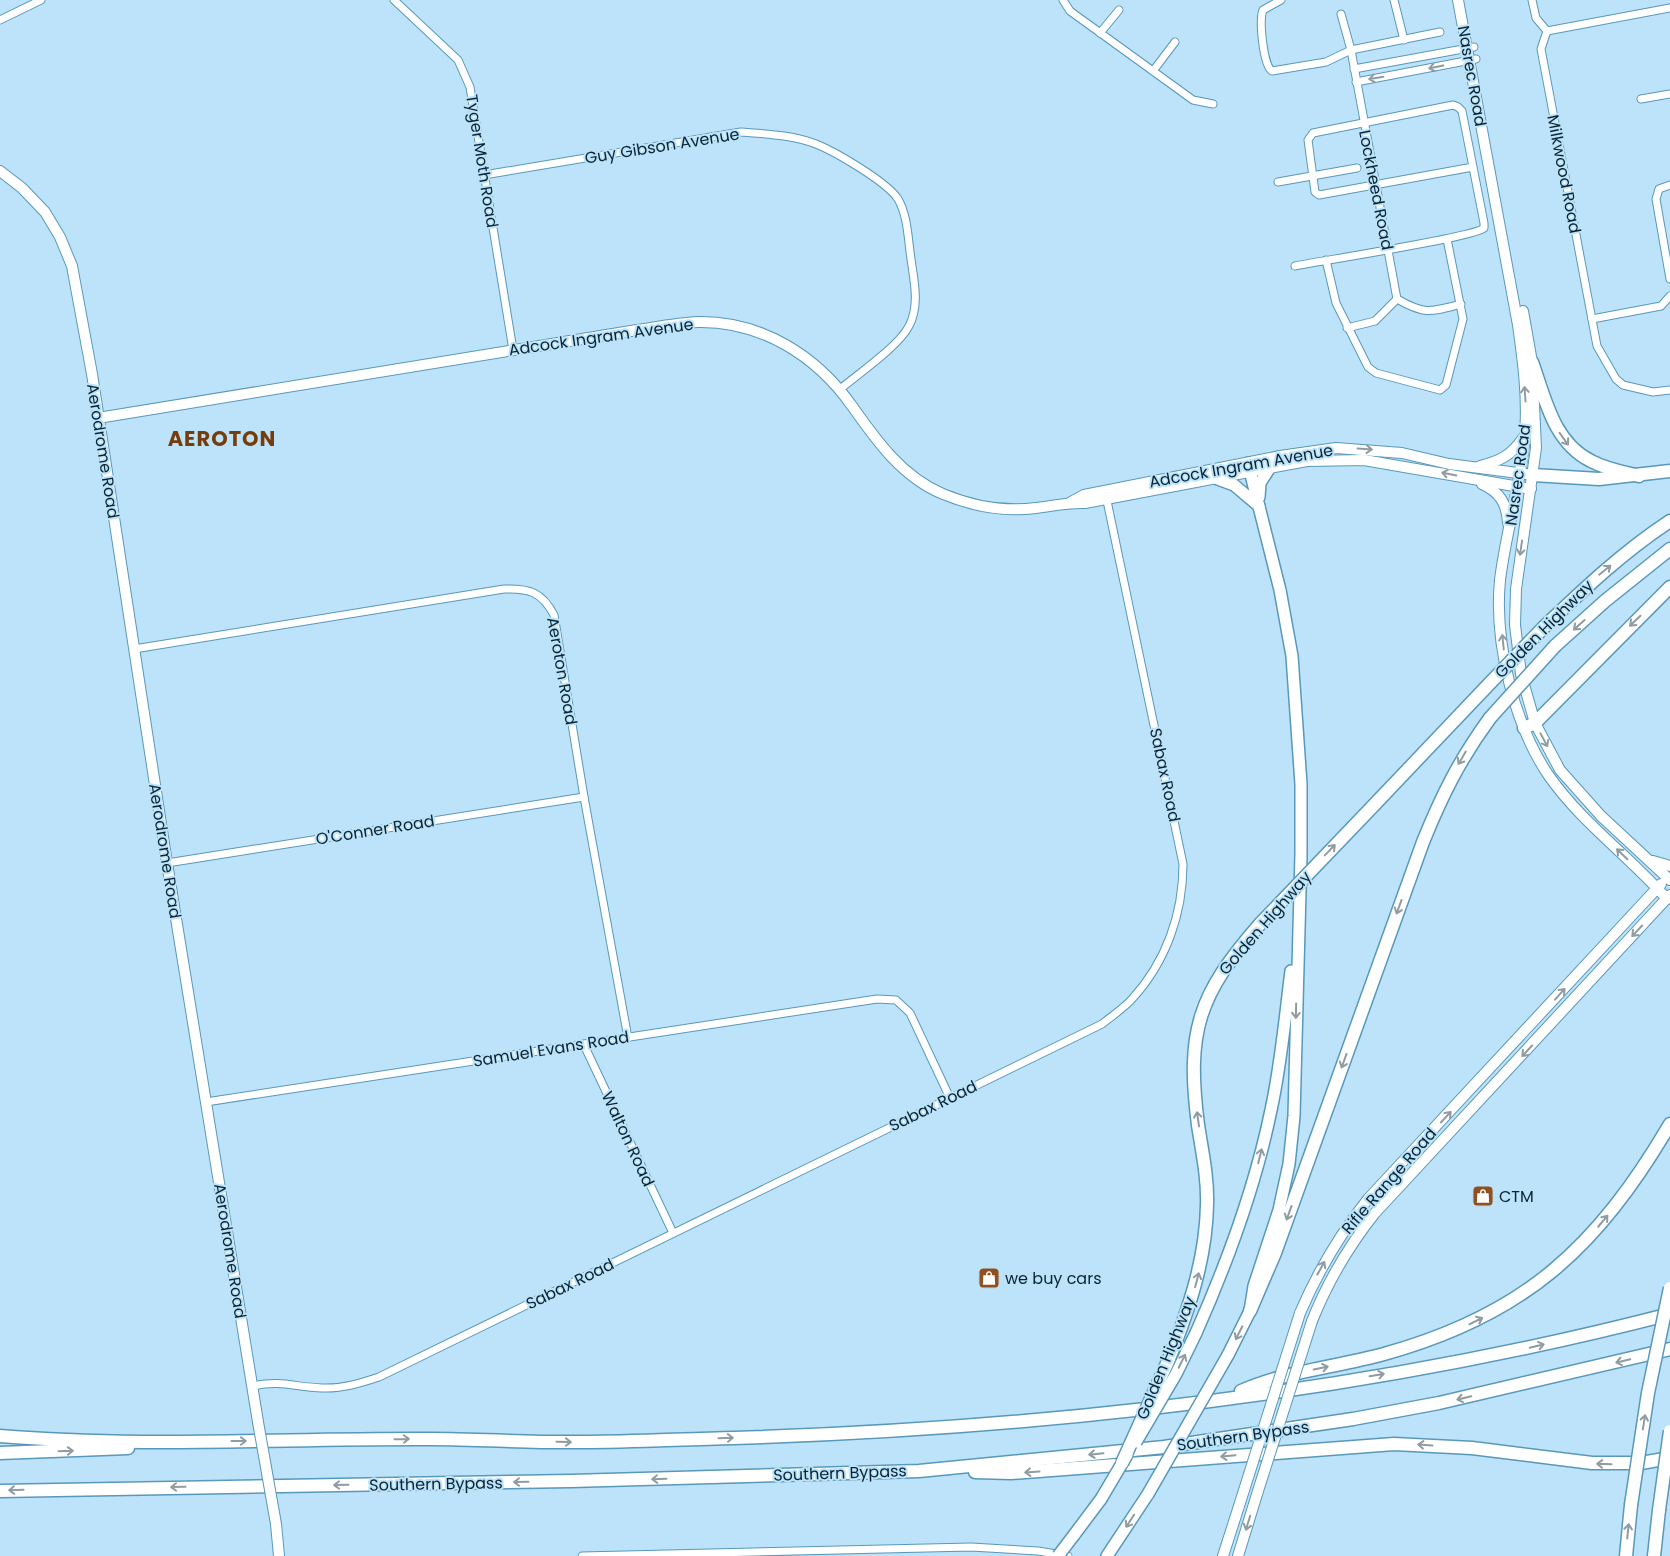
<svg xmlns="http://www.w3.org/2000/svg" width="1670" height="1556" viewBox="0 0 1670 1556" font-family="Poppins,sans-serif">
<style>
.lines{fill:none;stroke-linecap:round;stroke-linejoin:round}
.street-casing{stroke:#5898bb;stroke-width:9}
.secondary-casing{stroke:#5898bb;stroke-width:12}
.primary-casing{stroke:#5898bb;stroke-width:14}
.highway-casing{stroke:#5898bb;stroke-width:15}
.street{stroke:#fff;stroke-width:7}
.secondary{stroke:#fff;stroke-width:10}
.primary{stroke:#fff;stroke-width:11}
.highway{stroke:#fff;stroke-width:12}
.secondary-bridge-casing{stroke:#5898bb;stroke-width:12;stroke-linecap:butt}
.primary-bridge-casing{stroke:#5898bb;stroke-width:14;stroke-linecap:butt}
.highway-bridge-casing{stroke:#5898bb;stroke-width:15;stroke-linecap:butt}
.secondary-bridge{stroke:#fff;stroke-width:10}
.primary-bridge{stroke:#fff;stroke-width:11}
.highway-bridge{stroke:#fff;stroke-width:12}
.oneway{stroke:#909ca3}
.labels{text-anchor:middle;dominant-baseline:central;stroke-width:4;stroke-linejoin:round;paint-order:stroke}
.street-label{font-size:16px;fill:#082432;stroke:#bce3f9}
.poi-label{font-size:16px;fill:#082432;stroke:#bce3f9;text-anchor:start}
.district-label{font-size:21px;font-weight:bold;letter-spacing:1px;fill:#773c0b;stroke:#bce3f9}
</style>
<rect width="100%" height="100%" fill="#bce3f9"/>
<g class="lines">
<!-- street casing -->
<g class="street-casing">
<g id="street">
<polyline points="394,0 458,60 470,87 513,350"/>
<polyline points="1063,0 1070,11 1193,100 1213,104"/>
<path d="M1281 0 1263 10C1259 20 1263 65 1272 71L1326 62 1351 50 1440 32"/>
<polyline points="1394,0 1404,40"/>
<polyline points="1532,0 1536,18 1547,31"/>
<polyline points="1341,14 1351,50 1397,299"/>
<polyline points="0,20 41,0"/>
<polyline points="1547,31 1541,49 1597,346 1616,379 1623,385 1653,392 1670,390"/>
<polyline points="1547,31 1670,8"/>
<polyline points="1100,33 1119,10"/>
<polyline points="1354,69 1474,47"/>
<polyline points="1153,71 1175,42"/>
<polyline points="1356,82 1476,59"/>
<polyline points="1641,99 1670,94"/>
<path d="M484 175 741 132C766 134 793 135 816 144 836 152 887 182 898 199 908 216 908 240 911 259 914 281 920 305 909 326 899 346 858 374 839 390"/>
<polyline points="1278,182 1357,168"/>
<polyline points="1670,185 1659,189 1656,199 1670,279"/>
<polyline points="1326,260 1336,303 1368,367 1376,373 1440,390 1446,385 1463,319 1447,239"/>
<path d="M1295 266C1320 261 1475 237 1484 228V223L1462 111 1458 107 1453 105 1313 133 1308 140 1315 192 1319 195 1473 167"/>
<path d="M1397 299C1425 315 1430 312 1461 304"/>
<polyline points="1592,319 1661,306 1670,296"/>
<polyline points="1347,328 1375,321 1397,299"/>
<path d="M134 649 504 589C529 588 542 592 554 615L584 797 628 1038"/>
<polyline points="167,863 584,797"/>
<polyline points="584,1045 673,1233"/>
<polyline points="206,1102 877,999 896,1000 910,1013 950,1098"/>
<path d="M252 1386C282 1380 294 1387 322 1388 342 1389 361 1383 379 1377L1102 1024C1112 1016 1124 1008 1132 999 1166 962 1183 914 1183 864L1106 496"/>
<polyline points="582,1556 971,1547 1038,1551 1068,1556"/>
</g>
</g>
<!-- secondary casing -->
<g class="secondary-casing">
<g id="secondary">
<path d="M1458 0 1518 325C1523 361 1528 398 1525 434 1521 484 1506 531 1500 580 1494 642 1514 725 1549 776 1582 823 1629 856 1667 899"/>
<polyline points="0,171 22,188 45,212 60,237 72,266 92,374 167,863 258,1422"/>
<polyline points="1523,311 1532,362 1536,448 1516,589 1515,625 1521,674 1535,723 1560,770 1601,816 1670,880"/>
<path d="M98 418 637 330C657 327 678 323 698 322 761 321 816 355 852 406 876 440 902 477 943 494 972 506 1005 512 1036 508 1053 506 1068 502 1085 503L1307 461 1364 460 1531 489"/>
<path d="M1480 466C1500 461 1512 455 1523 438"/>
<path d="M1482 484C1500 492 1507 504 1508 523"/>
<polyline points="1071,502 1084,495 1280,456 1336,448 1402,453 1449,464 1526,474"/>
<polyline points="1653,861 1670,866"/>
<path d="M1300 1313C1318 1271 1340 1234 1368 1199L1661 884"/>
<path d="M1312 1321C1328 1281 1348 1247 1375 1213L1670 895"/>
<polyline points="276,1524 279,1556"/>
<polyline points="1223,1556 1239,1506"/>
<polyline points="1238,1556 1258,1491"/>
</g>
</g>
<!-- primary casing -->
<g class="primary-casing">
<g id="primary">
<polyline points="1215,478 1234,485 1259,506"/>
<polyline points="1259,497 1260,483 1269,469"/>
<path d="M1196 1333C1228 1261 1255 1188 1271 1110 1281 1065 1285 1018 1291 971"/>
<polyline points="1228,1355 1250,1311 1254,1286 1279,1210 1289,1164 1294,1116 1301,854 1301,784 1292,656 1280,590 1248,463"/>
<polyline points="1074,1535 1101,1499"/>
<polyline points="1107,1556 1148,1494"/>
</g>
</g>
<!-- highway casing -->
<g class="highway-casing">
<g id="highway">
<path d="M1532 362C1545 398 1553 442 1591 461 1606 469 1623 472 1639 476"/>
<polyline points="1533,475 1599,479 1670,471"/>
<path d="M1544 627C1584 589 1624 551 1670 521"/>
<polyline points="1555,646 1605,601 1670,549"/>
<polyline points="1524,728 1535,723 1670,587"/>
<polyline points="1375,804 1491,682"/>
<path d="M1250 1311 1275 1253 1423 842C1442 795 1460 759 1490 718"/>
<path d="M1169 1359C1189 1309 1206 1259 1207 1205 1208 1178 1202 1151 1198 1125 1186 1031 1198 995 1260 924"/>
<path d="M1241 1391C1286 1371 1337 1367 1384 1354 1525 1315 1597 1248 1670 1124"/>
<path d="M0 1436C143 1448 287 1438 431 1439 481 1439 532 1443 582 1442 633 1442 684 1439 734 1438 1049 1428 1365 1393 1670 1314"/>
<polyline points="0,1453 128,1448"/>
<polyline points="975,1472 1011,1473 1394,1444 1472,1448 1592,1463 1641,1463 1670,1458"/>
<polyline points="0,1491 571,1481 919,1471 1164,1447 1353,1419 1439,1403 1670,1349"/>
<polyline points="1626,1556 1631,1505"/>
<polyline points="1654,1556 1659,1510"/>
</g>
</g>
<!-- street -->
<use href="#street" class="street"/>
<!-- secondary -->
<use href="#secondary" class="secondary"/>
<!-- primary -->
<use href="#primary" class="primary"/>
<!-- highway -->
<use href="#highway" class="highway"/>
<!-- secondary-bridge casing -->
<g class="secondary-bridge-casing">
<g id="secondary-bridge">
<polyline points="258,1422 276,1524"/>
<polyline points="1258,1491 1312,1321"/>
<polyline points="1239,1506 1300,1313"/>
</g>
</g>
<!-- primary-bridge casing -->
<g class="primary-bridge-casing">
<g id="primary-bridge">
<polyline points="1136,1442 1176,1374 1196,1333"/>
<polyline points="1148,1494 1228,1355"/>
<polyline points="1101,1499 1127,1455"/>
<polyline points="1058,1556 1074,1535"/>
</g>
</g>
<!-- highway-bridge casing -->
<g class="highway-bridge-casing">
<g id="highway-bridge">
<polyline points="1491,682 1544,627"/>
<polyline points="1490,718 1555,646"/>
<polyline points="1260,924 1375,804"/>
<polyline points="1122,1463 1169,1359"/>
<polyline points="1631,1505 1648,1393 1670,1288"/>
<polyline points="1659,1510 1670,1431"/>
</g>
</g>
<!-- secondary-bridge -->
<use href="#secondary-bridge" class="secondary-bridge"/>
<!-- primary-bridge -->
<use href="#primary-bridge" class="primary-bridge"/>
<!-- highway-bridge -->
<use href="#highway-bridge" class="highway-bridge"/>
</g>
<!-- one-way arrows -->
<defs><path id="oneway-shaft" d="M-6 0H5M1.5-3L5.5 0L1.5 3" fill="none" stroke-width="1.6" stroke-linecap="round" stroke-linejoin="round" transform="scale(1.25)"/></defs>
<g class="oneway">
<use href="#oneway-shaft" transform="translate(1436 67) rotate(169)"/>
<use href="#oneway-shaft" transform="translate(1376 78) rotate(170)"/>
<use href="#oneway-shaft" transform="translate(1525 394) rotate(-94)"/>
<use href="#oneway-shaft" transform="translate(1564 439) rotate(54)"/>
<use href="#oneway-shaft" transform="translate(1365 449) rotate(4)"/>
<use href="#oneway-shaft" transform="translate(1449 474) rotate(-168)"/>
<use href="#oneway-shaft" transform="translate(1521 548) rotate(98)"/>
<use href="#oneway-shaft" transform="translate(1605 570) rotate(-39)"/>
<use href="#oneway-shaft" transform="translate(1635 621) rotate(136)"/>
<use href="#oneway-shaft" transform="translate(1579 625) rotate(138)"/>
<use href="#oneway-shaft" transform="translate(1503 642) rotate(-96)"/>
<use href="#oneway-shaft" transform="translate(1544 740) rotate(62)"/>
<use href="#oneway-shaft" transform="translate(1462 758) rotate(120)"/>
<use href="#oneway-shaft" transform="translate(1330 850) rotate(-46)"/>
<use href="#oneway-shaft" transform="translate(1622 854) rotate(-136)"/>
<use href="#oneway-shaft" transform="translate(1399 907) rotate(110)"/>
<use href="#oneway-shaft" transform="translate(1637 931) rotate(133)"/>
<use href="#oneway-shaft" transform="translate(1560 994) rotate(-48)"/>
<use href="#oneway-shaft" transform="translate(1296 1011) rotate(91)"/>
<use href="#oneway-shaft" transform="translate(1527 1051) rotate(133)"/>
<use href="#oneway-shaft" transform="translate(1344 1061) rotate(110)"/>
<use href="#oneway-shaft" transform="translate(1446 1117) rotate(-47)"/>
<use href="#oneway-shaft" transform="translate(1198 1119) rotate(-98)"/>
<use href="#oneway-shaft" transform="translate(1260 1156) rotate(-76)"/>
<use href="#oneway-shaft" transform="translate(1289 1213) rotate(110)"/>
<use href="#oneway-shaft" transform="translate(1603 1221) rotate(-50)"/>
<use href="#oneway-shaft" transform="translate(1321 1268) rotate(-61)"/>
<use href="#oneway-shaft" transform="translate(1197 1280) rotate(-75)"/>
<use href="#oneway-shaft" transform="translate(1476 1321) rotate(-26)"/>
<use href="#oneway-shaft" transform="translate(1239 1333) rotate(117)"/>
<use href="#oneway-shaft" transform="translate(1537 1346) rotate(-13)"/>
<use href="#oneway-shaft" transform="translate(1182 1361) rotate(-64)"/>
<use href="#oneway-shaft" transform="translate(1623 1361) rotate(167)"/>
<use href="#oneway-shaft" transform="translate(1321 1368) rotate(-12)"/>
<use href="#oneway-shaft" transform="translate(1377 1375) rotate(-10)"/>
<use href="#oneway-shaft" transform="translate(1464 1398) rotate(167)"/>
<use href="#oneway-shaft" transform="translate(1644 1422) rotate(-81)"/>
<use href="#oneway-shaft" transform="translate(726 1438) rotate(-2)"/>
<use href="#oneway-shaft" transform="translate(402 1439) rotate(-1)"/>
<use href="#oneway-shaft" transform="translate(239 1441)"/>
<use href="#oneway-shaft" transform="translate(564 1442) rotate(1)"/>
<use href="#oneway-shaft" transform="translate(1425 1445) rotate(-176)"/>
<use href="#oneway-shaft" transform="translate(66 1451) rotate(-2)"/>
<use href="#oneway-shaft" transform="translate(1096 1454) rotate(174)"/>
<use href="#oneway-shaft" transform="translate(1228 1456) rotate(175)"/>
<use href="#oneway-shaft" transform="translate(1604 1464) rotate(-178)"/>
<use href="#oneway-shaft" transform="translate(1032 1472) rotate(176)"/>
<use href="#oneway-shaft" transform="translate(659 1479) rotate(178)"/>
<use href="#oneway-shaft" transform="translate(521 1482) rotate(179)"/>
<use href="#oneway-shaft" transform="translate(341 1485) rotate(179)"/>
<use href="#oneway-shaft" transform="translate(178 1487) rotate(179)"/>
<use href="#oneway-shaft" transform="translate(16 1490) rotate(178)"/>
<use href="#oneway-shaft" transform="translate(1130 1521) rotate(123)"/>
<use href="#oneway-shaft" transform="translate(1248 1523) rotate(107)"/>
<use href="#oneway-shaft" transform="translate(1628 1531) rotate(-84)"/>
</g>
<!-- icons -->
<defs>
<g id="shop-square" transform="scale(1.125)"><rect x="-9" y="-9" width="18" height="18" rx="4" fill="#914f1d" stroke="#bce3f9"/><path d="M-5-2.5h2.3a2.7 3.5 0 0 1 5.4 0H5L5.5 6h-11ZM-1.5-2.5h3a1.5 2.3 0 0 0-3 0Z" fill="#fff"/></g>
</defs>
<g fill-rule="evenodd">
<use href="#shop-square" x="1483" y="1196"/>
<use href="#shop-square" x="989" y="1278"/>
</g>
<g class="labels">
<!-- street labels -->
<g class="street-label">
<text transform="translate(1472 76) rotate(80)">Nasrec Road</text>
<text transform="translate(662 146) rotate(-9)">Guy Gibson Avenue</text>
<text transform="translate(482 161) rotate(81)">Tyger Moth Road</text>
<text transform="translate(1564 174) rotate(79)">Milkwood Road</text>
<text transform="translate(1376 190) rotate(79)">Lockheed Road</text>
<text transform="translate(601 337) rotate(-8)">Adcock Ingram Avenue</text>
<text transform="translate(103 451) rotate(81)">Aerodrome Road</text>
<text transform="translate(1241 466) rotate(-10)">Adcock Ingram Avenue</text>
<text transform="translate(1518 475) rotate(-82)">Nasrec Road</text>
<text transform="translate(1544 629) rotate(-45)">Golden Highway</text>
<text transform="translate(562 671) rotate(80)">Aeroton Road</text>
<text transform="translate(1165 775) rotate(78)">Sabax Road</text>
<text transform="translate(375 830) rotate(-9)">O'Conner Road</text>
<text transform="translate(165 851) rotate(81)">Aerodrome Road</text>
<text transform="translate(1265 923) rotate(-49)">Golden Highway</text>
<text transform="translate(551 1049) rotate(-9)">Samuel Evans Road</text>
<text transform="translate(933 1106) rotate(-26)">Sabax Road</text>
<text transform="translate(628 1139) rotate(65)">Walton Road</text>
<text transform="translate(1389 1181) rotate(-49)">Rifle Range Road</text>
<text transform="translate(230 1251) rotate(81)">Aerodrome Road</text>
<text transform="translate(570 1284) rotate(-26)">Sabax Road</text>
<text transform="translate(1166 1358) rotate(-68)">Golden Highway</text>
<text transform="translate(1243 1436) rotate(-8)">Southern Bypass</text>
<text transform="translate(840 1473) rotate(-2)">Southern Bypass</text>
<text transform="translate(436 1484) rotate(-1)">Southern Bypass</text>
</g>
<!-- poi labels -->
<g class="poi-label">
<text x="1499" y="1196">CTM</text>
<text x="1005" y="1278">we buy cars</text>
</g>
<!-- district labels -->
<g class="district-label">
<text x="222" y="438">AEROTON</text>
</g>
</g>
</svg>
